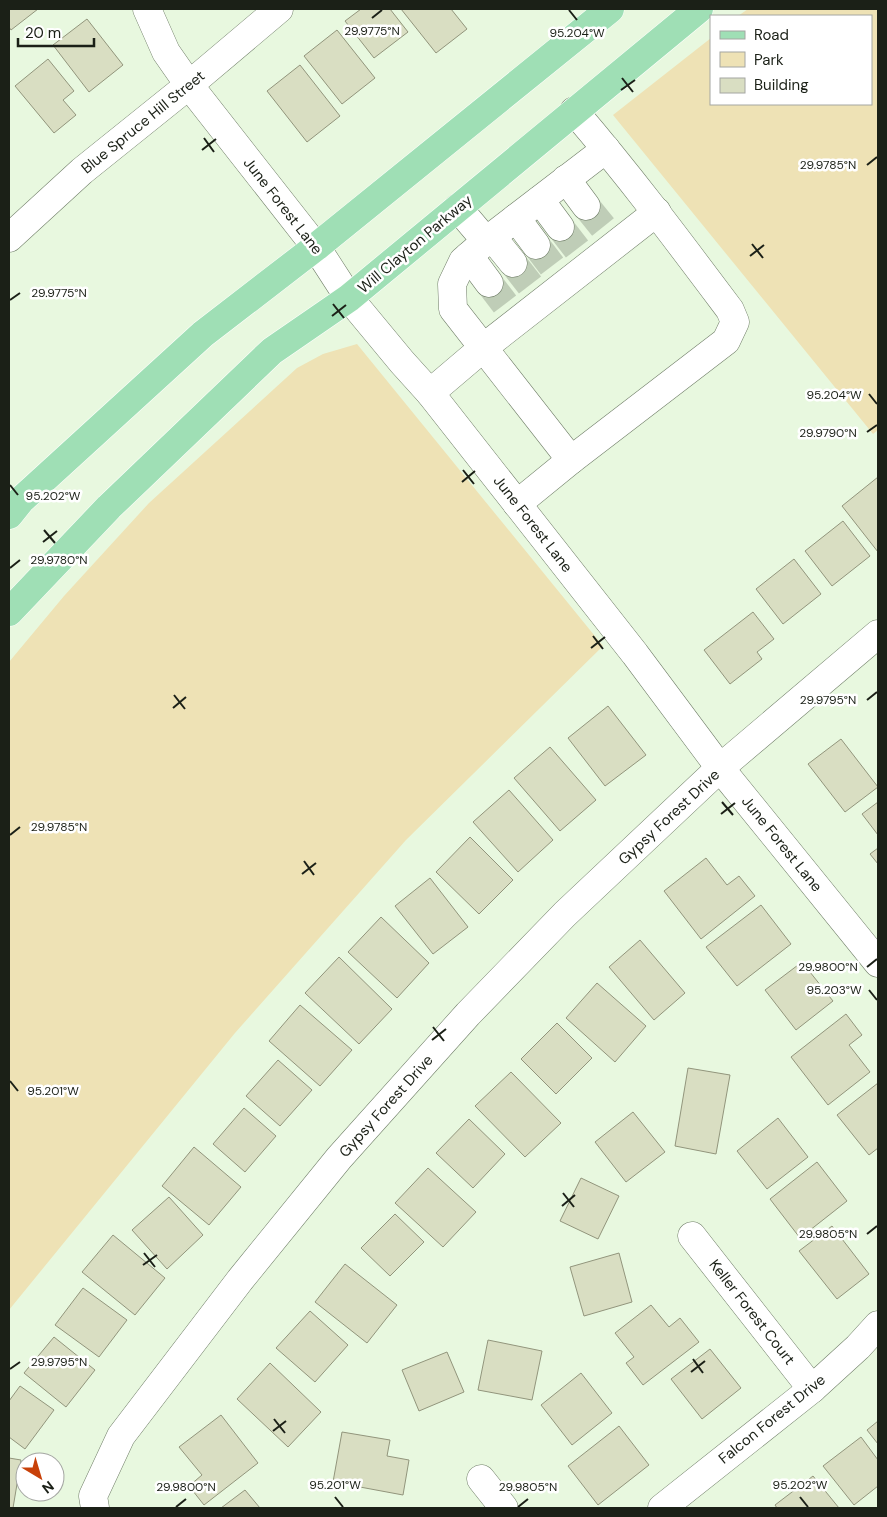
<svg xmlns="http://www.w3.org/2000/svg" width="887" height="1517" viewBox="0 0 887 1517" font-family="'DM Sans',sans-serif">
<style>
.green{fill:#eee2b5}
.building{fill:#d9dec2;stroke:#92957c}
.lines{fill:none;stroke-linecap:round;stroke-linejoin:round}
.minor-tunnel{stroke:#bfcdb7;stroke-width:28;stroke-dasharray:28 14;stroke-linecap:butt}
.minor-casing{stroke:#707e68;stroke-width:29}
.major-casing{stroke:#fff;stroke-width:29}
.minor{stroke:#fff;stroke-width:28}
.major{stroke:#9fdfb5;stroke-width:28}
.ticks{fill:none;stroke:#1b2017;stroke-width:2}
.labels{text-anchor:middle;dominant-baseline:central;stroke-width:5;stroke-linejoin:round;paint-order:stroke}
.street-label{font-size:15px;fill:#1b2017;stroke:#fff}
.ticks-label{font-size:12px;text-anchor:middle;fill:#1b2017;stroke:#fff;stroke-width:5;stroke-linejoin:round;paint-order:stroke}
</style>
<rect width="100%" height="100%" fill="#e8f8df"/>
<!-- green -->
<g class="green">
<polygon points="748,9 878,9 878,430 873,434 613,115 711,38 711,104 871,104 871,16 738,16"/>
<polygon points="357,344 603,646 406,840 235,1033 9,1310 9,662 64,596 149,503 297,368 323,354"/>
</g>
<!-- building -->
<g class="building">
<polygon points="9,9 38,9 11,30 9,27"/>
<polygon points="361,9 390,9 408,32 374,58 345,21"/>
<polygon points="401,9 451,9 467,29 436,53"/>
<polygon points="87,19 123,65 89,92 53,45"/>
<polygon points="337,30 375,78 342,104 304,56"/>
<polygon points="48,59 74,91 63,100 76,115 54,133 15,86"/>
<polygon points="300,65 340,116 307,142 267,91"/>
<polygon points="878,477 878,552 842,506"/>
<polygon points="843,521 870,556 832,586 805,551"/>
<polygon points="794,559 821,594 783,624 756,589"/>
<polygon points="753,612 774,639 757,652 762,659 730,684 704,650"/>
<polygon points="608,706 646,755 605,786 568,738"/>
<polygon points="841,739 878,787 845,812 808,764"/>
<polygon points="550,747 596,800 560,831 514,778"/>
<polygon points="509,790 553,840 518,872 473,822"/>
<polygon points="878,802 878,835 862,814"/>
<polygon points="470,837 513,880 479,914 436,872"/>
<polygon points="878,848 878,864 870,854"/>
<polygon points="706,858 727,885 739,876 755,896 701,939 664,891"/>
<polygon points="430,878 468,927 433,954 395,906"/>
<polygon points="761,905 791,944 737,986 706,947"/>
<polygon points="381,917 429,963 397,998 348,952"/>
<polygon points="640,940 685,993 654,1020 609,967"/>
<polygon points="339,957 392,1009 359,1044 305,993"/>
<polygon points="802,962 833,1001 796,1030 765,990"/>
<polygon points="597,983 646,1026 615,1062 566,1018"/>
<polygon points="300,1005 352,1050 320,1086 269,1041"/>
<polygon points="846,1014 862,1035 849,1045 870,1072 828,1105 791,1057"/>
<polygon points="557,1023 592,1058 556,1094 521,1059"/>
<polygon points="278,1060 312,1090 280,1126 246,1096"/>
<polygon points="688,1068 730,1075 716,1154 675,1146"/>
<polygon points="511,1072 561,1123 525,1157 475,1106"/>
<polygon points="878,1083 878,1148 869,1155 837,1115"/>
<polygon points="244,1108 276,1136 245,1172 213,1144"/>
<polygon points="633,1112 665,1152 626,1182 595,1142"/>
<polygon points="778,1118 808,1157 767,1189 737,1151"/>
<polygon points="469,1119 505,1154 473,1188 436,1153"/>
<polygon points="194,1147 241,1187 209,1225 162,1186"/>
<polygon points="817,1162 847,1201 800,1238 770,1199"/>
<polygon points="428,1168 476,1212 443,1247 395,1203"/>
<polygon points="581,1178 619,1196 598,1239 560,1221"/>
<polygon points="169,1197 203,1235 167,1269 132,1230"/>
<polygon points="395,1214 424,1242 390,1276 361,1248"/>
<polygon points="832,1226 869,1274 837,1299 799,1251"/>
<polygon points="113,1235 165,1278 135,1315 82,1272"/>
<polygon points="619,1253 632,1302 584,1316 570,1267"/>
<polygon points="345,1264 397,1305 367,1343 315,1302"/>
<polygon points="83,1288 127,1320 99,1357 55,1325"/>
<polygon points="651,1305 669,1327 680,1318 699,1342 643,1385 626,1363 634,1357 615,1333"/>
<polygon points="310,1311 348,1345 315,1382 276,1348"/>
<polygon points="54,1337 95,1370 66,1407 24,1373"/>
<polygon points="488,1340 542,1351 532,1400 478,1390"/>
<polygon points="710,1349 741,1388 702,1419 671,1379"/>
<polygon points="447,1352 464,1392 419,1411 402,1370"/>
<polygon points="270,1363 321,1412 288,1447 237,1399"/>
<polygon points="581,1373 612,1413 572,1445 541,1405"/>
<polygon points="20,1386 54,1410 25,1449 9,1437 9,1401"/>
<polygon points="221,1415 258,1463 204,1505 189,1486 202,1475 179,1447"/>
<polygon points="878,1421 878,1444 867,1430"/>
<polygon points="619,1426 649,1465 598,1505 568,1466"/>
<polygon points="342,1432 390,1440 387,1456 409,1460 403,1495 333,1482"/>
<polygon points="861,1437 878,1460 878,1486 854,1505 823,1466"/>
<polygon points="9,1458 21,1460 13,1508 9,1508"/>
<polygon points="813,1476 839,1508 777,1508 775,1505"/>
<polygon points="245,1490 260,1508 221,1508"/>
</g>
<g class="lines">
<!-- minor-tunnel -->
<g class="minor-tunnel">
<polyline points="586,206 603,227"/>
<polyline points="560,227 577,249"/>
<polyline points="536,245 552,266"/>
<polyline points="513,263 530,285"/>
<polyline points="489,283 505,304"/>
</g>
<!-- minor casing -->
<g class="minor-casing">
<g id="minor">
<polyline points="147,9 166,52 189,85 316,247 349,298 402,362 430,393 635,654 720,768 878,963"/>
<polyline points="566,179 586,206"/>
<polyline points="540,200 560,227"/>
<polyline points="458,208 486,241 463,261 452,284 453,309 571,460"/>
<polyline points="516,218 536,245"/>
<polyline points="492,237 513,263"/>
<polyline points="9,238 82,171 189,85 279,9"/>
<polyline points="486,241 606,149"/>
<polyline points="469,256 489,283"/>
<polyline points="430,393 483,348 657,212"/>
<path d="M517 504 571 460 726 341 735 322 730 310C679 242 629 175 574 111"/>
<polyline points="692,1236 812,1389"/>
<polyline points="481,1479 504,1508"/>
<polyline points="95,1508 93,1496 121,1436 240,1280 339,1158 468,1014 565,914 720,768 878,634"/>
<polyline points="662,1508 812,1389 858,1347 878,1325"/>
</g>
</g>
<!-- major casing -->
<g class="major-casing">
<g id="major">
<polyline points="9,515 21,500 203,334 316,247 610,9"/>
<polyline points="9,612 109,507 272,351 349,298 699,9"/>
</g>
</g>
<!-- minor -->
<use href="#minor" class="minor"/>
<!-- major -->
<use href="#major" class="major"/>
</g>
<!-- ticks -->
<path class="ticks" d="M569 10 577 20M372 18 382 10M622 78 633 92M621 90 635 80M204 138 214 152M202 150 216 139M867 165 877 157M752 244 763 258M750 256 764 245M10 300 20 293M333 304 344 318M332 316 346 305M869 394 877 404M867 432 877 425M463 470 474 484M462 482 475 471M10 485 18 495M44 530 55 543M43 542 57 531M10 568 20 560M593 636 603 649M591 648 605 637M174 695 185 709M867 700 877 692M173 708 186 697M722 802 733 815M721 814 735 803M10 835 20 827M304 861 314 875M302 874 316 863M867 967 877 959M869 990 877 1000M433 1027 444 1041M432 1040 446 1029M10 1081 18 1091M563 1193 574 1207M562 1206 575 1195M867 1234 877 1226M144 1253 155 1267M143 1265 157 1255M693 1359 703 1373M10 1369 20 1362M691 1372 705 1361M274 1419 285 1433M273 1431 286 1421M335 1497 343 1507M800 1497 808 1507M176 1507 186 1499M518 1507 528 1499"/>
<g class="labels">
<!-- street labels -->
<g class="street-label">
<text transform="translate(143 122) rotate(-39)">Blue Spruce Hill Street</text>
<text transform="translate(283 206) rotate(52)">June Forest Lane</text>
<text transform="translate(415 244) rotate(-40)">Will Clayton Parkway</text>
<text transform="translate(533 524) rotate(52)">June Forest Lane</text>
<text transform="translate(669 817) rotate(-43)">Gypsy Forest Drive</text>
<text transform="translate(782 844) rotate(51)">June Forest Lane</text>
<text transform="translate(386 1106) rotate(-48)">Gypsy Forest Drive</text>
<text transform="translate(752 1312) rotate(52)">Keller Forest Court</text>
<text transform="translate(772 1419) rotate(-39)">Falcon Forest Drive</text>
</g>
</g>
<g class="ticks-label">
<text x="372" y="35">29.9775°N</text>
<text x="577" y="37">95.204°W</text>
<text x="828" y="169">29.9785°N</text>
<text x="59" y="297">29.9775°N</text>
<text x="834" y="399">95.204°W</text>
<text x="828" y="437">29.9790°N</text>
<text x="53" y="500">95.202°W</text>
<text x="59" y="564">29.9780°N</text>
<text x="828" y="704">29.9795°N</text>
<text x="59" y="831">29.9785°N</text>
<text x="828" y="971">29.9800°N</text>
<text x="834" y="994">95.203°W</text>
<text x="53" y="1095">95.201°W</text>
<text x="828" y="1238">29.9805°N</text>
<text x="59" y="1366">29.9795°N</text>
<text x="335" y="1489">95.201°W</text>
<text x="800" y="1489">95.202°W</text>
<text x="186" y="1491">29.9800°N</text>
<text x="528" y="1491">29.9805°N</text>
</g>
<!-- border -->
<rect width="887" height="1517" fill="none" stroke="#1b2017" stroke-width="20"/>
<!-- legend -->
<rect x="710" y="15" width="162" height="90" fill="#ffffff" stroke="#a4a6a2"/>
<rect x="720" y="31" width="25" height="8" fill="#9fdfb5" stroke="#a4a6a2"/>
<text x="754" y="40" font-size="15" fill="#1b2017">Road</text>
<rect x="720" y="52" width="25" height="15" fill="#eee2b5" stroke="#a4a6a2"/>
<text x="754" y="65" font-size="15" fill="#1b2017">Park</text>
<rect x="720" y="78" width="25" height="15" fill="#d9dec2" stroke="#a4a6a2"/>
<text x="754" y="90" font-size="15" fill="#1b2017">Building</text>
<!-- north arrow -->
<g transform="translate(40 1477) rotate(142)"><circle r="24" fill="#ffffff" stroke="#a4a6a2"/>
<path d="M0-4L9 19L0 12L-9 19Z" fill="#c84109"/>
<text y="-8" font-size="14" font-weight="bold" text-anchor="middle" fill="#1b2017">N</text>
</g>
<!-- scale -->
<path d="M18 38v8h76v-8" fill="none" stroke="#1b2017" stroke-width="2.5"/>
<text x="25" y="38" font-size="15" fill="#1b2017" stroke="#ffffff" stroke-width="4" paint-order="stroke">20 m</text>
</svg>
